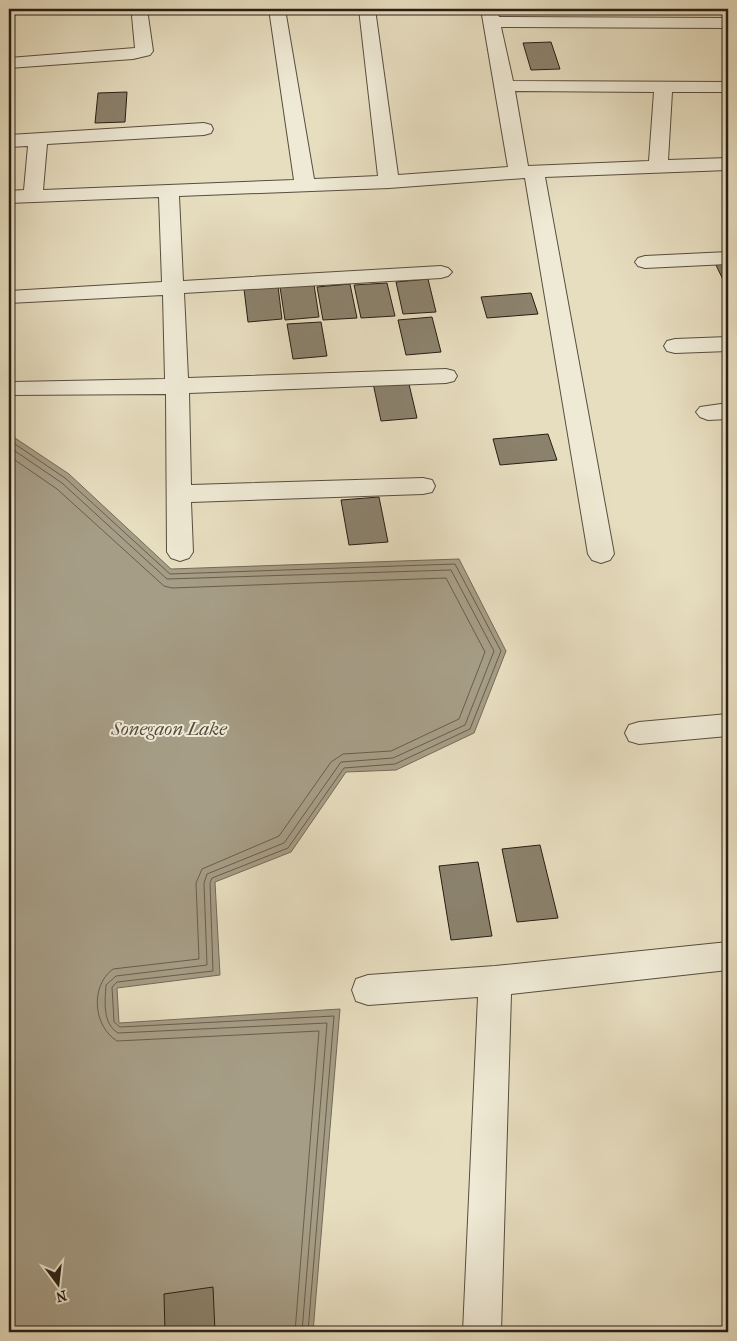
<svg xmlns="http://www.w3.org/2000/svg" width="737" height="1341" viewBox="0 0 737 1341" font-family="'IM FELL French Canon',serif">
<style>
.water{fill:#a69d86;stroke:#746a58}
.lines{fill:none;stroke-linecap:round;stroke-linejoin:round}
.shore{stroke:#675e4d;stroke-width:1}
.building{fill:#8b826d;stroke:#281e14}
.street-casing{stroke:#584e3f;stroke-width:2}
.street{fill:#efead6;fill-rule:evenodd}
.labels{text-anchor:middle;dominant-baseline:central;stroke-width:4;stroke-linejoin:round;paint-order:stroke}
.water-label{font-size:19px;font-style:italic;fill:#544a3c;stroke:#efead6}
</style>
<rect width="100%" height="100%" fill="#e7dec0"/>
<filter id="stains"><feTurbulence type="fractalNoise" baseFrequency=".004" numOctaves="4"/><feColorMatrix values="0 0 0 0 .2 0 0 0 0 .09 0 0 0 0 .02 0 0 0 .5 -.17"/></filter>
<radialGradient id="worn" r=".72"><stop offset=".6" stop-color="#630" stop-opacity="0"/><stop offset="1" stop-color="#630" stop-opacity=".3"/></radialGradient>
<!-- water -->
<polygon class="water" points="9,434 69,474 171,569 459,559 506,651 474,733 396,770 346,772 291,852 215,882 220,975 117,988 119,1023 340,1009 313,1332 9,1332"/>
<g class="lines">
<!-- shore -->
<g class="shore">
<polyline points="9,440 65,478 170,574 455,564 501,651 470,729 395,764 344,768 288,848 212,878 210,883 213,971 117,982 112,987 114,1022 120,1027 334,1016 308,1332"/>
<path d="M9 447 62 483 167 579 451 570 494 651 465 725 393 758 341 762 284 843 207 874 204 883 207 965 116 976 106 985C105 1001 102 1023 118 1033L327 1023 302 1332"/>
<path d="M9 456 57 489 164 586 172 588 446 578 485 652 459 719 391 751 343 754 331 762 279 836 202 869 196 883 199 959 113 969C90 986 93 1026 117 1041L319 1031 295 1332"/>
</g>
</g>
<!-- building -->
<g class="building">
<polygon points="551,42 560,69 531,70 523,43"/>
<polygon points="127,92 125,122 95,123 98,93"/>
<polygon points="728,262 728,290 715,263"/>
<polygon points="428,279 436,312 403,314 396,282"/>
<polygon points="387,283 395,316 361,318 354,285"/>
<polygon points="350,284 357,318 323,320 317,287"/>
<polygon points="314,285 319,317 285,320 280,287"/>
<polygon points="278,286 282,319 248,322 244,289"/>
<polygon points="531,293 538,314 487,318 481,297"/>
<polygon points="432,317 441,352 406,355 398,320"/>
<polygon points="321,322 327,356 293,359 287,324"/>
<polygon points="408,380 417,418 381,421 373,383"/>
<polygon points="548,434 557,460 500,465 493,439"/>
<polygon points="379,497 388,542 349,545 341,500"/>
<polygon points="540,845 558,918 517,922 502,849"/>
<polygon points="478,862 492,936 451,940 439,866"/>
<polygon points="213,1287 215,1332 165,1332 164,1294"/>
</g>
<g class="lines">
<!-- street casing -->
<g class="street-casing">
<g id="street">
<path d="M269 9H285L314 179 378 176 359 9H375L398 175 508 167 481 9H497L499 17 728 18V28L501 27 513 81 728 82V92H672L668 160 728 158V170L545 177 614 554 610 560 601 563 592 560 588 554 525 178 389 188 179 196 183 281 441 266 448 268 452 272 448 276 441 278 184 293 188 378 446 369 454 371 457 376 454 381 446 383 189 393 191 485 423 478 432 480 435 486 432 492 423 494 191 502 193 552 189 558 180 561 171 558 167 552 166 394 9 395V383L13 382 165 379 163 295 9 303V291L162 282 159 197 9 203V191L24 190 28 146 9 147V135L204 123 211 125 213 129 211 133 204 135 47 144 43 190 294 180ZM515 91 654 92 649 161 528 166Z"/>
<polygon points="140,11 146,12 148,16 153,51 150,55 133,59 9,68 9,58 135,48 132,16 134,12"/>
<polygon points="728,252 728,264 645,268 638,266 635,262 638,258 645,256"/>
<polygon points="728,337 728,351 675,353 667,351 664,346 667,341 675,339"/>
<polygon points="728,403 728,419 708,420 700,417 696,412 700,407"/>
<polygon points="728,714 728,736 639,744 629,741 625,733 629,725 639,722"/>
<polygon points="728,942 728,970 511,994 501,1332 463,1332 478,997 368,1005 356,1001 352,990 356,979 368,975 495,966"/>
</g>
</g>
<!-- street -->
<use href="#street" class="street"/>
</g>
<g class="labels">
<!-- water labels -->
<g class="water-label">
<text x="169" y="729">Sonegaon Lake</text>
</g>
</g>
<!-- margin -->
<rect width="737" height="1341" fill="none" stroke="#e7dec0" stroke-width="30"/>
<rect x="10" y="10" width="717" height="1321" fill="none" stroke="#281e14" stroke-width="2.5"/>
<rect x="15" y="15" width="707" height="1311" fill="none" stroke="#281e14"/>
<!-- north arrow -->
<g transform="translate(58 1284) rotate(165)" stroke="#efead6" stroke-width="4" paint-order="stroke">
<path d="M0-4L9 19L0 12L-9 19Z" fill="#281e14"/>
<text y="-8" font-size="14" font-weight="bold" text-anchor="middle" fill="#281e14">N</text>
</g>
<rect width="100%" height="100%" filter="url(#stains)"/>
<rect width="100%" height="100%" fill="url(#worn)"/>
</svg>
